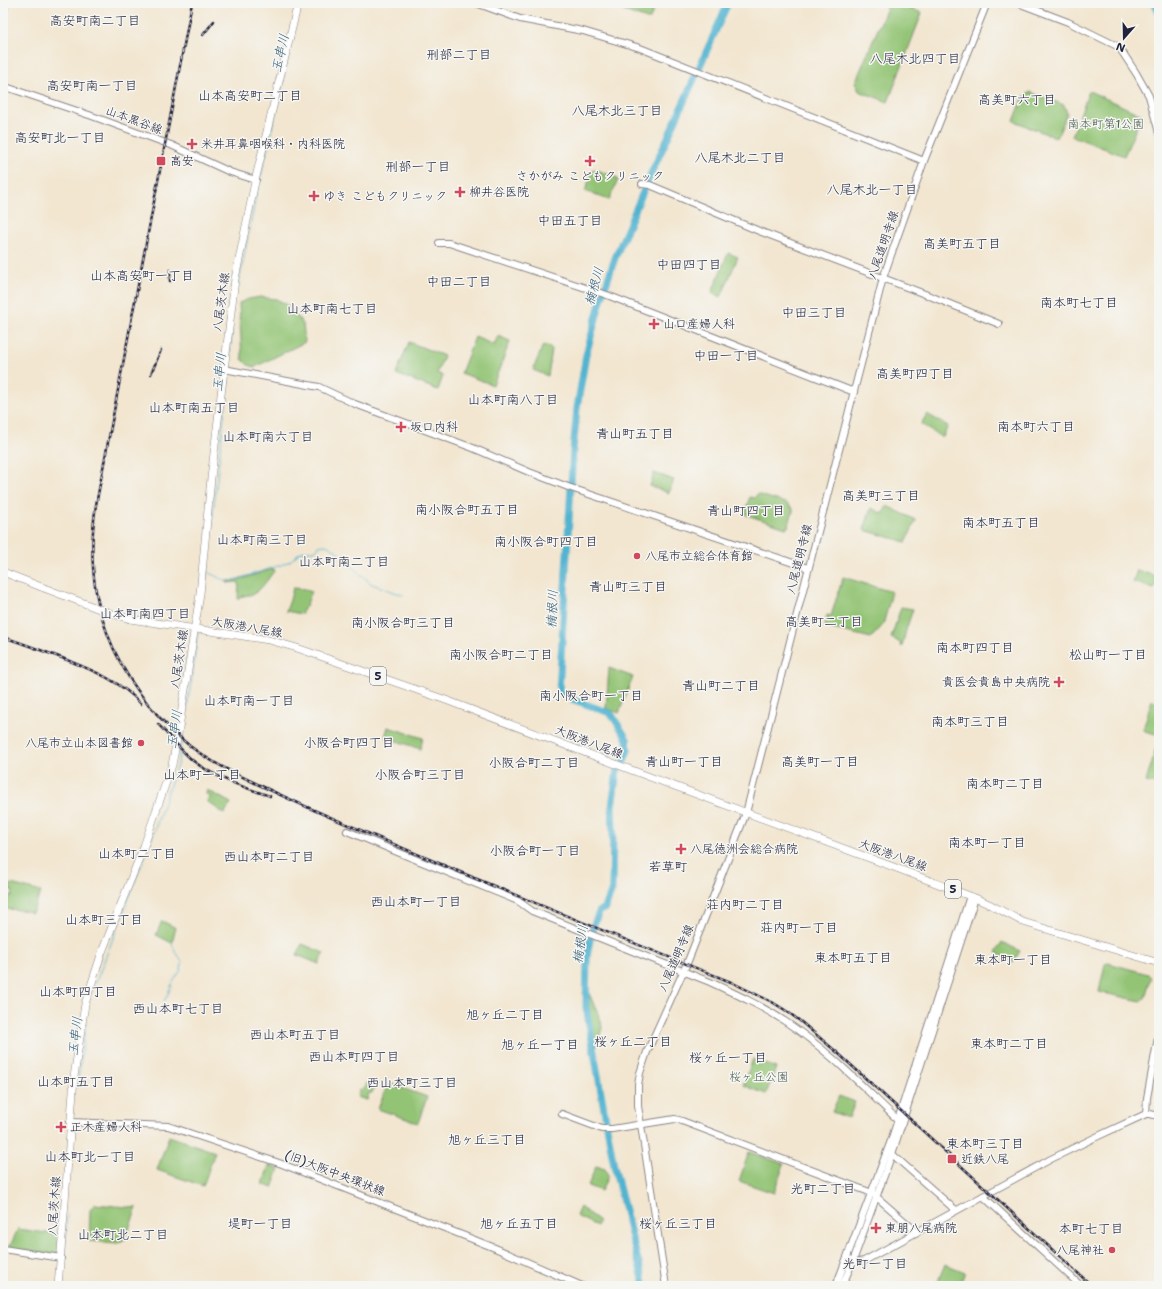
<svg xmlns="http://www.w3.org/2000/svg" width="1162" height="1289" viewBox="0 0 1162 1289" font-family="'Shantell Sans','Klee One',sans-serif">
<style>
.green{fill:#93c475;stroke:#5a7358}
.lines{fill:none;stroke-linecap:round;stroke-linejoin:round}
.stream{stroke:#52b4d0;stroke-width:1}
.river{stroke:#52b4d0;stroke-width:7}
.secondary-casing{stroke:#8a8486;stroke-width:8}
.primary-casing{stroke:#8a8486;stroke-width:8}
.secondary{stroke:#fff;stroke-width:6}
.primary{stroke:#fff;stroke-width:7}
.rail-casing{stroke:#22223b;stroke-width:2.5}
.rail{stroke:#f6f6f2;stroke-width:1;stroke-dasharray:3;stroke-linecap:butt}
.primary-bridge-casing{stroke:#8a8486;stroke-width:8;stroke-linecap:butt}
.primary-bridge{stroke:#fff;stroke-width:7}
.poi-dot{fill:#d1495b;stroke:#f6f6f2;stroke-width:1.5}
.labels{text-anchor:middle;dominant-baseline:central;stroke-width:3;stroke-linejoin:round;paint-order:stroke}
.shield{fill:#f6f6f2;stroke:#626272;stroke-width:1}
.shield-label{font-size:11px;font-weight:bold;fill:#22223b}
.street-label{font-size:12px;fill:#22223b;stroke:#f6f6f2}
.park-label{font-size:12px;fill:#4a5b4f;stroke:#f6f6f2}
.poi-label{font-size:12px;fill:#22223b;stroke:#f6f6f2;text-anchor:start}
.neighbourhood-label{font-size:13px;fill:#22223b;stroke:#f6f6f2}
.water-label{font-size:13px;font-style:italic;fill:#355c77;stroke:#f6f6f2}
</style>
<rect width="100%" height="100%" fill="#f6f6f2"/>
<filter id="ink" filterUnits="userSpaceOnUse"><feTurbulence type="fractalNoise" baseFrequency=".025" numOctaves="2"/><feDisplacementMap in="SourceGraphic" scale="8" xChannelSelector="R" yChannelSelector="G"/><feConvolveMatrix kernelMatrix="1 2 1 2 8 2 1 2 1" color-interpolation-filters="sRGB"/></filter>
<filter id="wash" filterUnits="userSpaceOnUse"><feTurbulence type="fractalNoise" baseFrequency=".012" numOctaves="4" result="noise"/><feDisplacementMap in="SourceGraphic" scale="16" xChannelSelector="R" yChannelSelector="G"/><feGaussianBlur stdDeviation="0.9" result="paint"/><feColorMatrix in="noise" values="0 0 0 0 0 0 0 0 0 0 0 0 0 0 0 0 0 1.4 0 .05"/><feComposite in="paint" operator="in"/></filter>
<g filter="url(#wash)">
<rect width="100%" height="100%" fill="#f2e6d0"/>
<!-- green -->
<g class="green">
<polygon points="601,3 656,3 650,19 647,19"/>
<polygon points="889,3 895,3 922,13 888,102 859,91 855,83"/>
<polygon points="1089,91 1142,115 1124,156 1072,136"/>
<polygon points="1030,92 1064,105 1067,113 1057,138 1014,121 1023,98"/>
<polygon points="595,169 617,178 618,180 609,200 585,191 593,170"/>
<polygon points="728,253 738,257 721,297 713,294 712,292"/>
<polygon points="260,297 276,299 286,304 293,311 303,324 305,342 255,367 248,365 242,359 239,303 249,299"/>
<polygon points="498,336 510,341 493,385 461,373 475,337 494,345"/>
<polygon points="409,342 444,356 437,373 443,376 438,390 396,374"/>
<polygon points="543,345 550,347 552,349 548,376 533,370"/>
<polygon points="927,414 948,426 943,437 941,437 921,424"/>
<polygon points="654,473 674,480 669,493 650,486"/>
<polygon points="757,494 786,503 793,509 793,511 788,527 786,528 744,514 750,497 755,498"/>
<polygon points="887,506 916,520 906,542 864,530 871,508 883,514"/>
<path d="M274 569 275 570C269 577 263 588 255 593 248 597 244 593 238 600L239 582 227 583V581C237 582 263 571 274 569Z"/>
<polygon points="1137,570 1158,577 1154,589 1133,582"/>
<polygon points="843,577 892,592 883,625 871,638 825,627 827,615 831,616"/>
<polygon points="293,588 305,589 311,592 307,604 301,614 286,611 290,600"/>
<polygon points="901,607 913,609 906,630 902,647 899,642 891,638"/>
<polygon points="609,668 633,677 619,713 606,708"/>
<polygon points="1152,700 1159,703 1159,735 1145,731 1143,729"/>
<polygon points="388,727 423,738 420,749 385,737"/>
<polygon points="1157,745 1159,745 1159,785 1146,782"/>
<polygon points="207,790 231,803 224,814 207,801 210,797 206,794"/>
<polygon points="11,884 41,892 32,913 22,910 3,909 3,900 6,895 12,896 13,891 9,889"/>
<polygon points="162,921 176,928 173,938 174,939 172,943 156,935"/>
<polygon points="1002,942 1020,951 1013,963 996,952"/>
<polygon points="302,944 324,953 319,964 297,955"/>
<polygon points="1108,963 1148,974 1151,977 1145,998 1141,1001 1099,992 1105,964"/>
<polygon points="588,991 601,1021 602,1028 596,1048 588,1005"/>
<polygon points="753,1059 776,1068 766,1094 743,1085"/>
<polygon points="366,1083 373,1085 374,1087 372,1093 369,1093 367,1100 357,1097 360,1089 363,1090"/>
<polygon points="388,1083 427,1097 418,1123 378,1109"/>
<polygon points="839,1096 855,1102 849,1118 832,1112"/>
<polygon points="169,1136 215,1152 203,1186 157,1170"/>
<polygon points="749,1152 784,1164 774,1193 739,1181"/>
<polygon points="269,1165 279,1169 272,1188 263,1184"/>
<polygon points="596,1166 605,1169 608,1176 601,1191 588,1186"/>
<polygon points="95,1204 137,1208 125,1239 118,1243 89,1241 90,1210"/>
<polygon points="580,1207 599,1221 597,1226 576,1216"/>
<polygon points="18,1229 61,1235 59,1256 9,1248"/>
<polygon points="945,1264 965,1272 959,1286 936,1286"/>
</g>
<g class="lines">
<!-- stream -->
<g class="stream">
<polyline points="261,177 287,62"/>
<polyline points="238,287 258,186"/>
<polyline points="229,367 232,330"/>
<polyline points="208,572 221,579 231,581 281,565 290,561 299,553 304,551 315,551 319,546 326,545 337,551 349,564 372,584 403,595"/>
<polyline points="204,589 207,572 215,495 229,372"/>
<path d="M172 940C171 949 179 954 182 962"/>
<polyline points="96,982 152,838 178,762 192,677 198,632"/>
<polyline points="173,982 181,970 182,964"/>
<polyline points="164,1001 167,996 172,984"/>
<polyline points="77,1086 86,1022"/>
<polyline points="62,1286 67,1215"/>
</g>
<!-- river -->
<g class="river">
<polyline points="1154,3 1159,13"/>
<polyline points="3,16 7,3"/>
<polyline points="645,1286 633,1242 614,1166 586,1007 587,957 589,945 594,924 599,912 605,908 612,890 613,831 612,807 617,771 620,764 624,761 628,750 627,739 612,715 610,713 566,697 559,692 573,451 577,408 586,355 601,300 615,258 648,180 670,133 728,3"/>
</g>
</g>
</g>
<g filter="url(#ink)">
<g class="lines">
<!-- secondary casing -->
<g class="secondary-casing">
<g id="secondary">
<polyline points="476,3 520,19 583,31 640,48 924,161"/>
<polyline points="1018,3 1068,22 1119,47 1136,73 1149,96 1159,133"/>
<polyline points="3,86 92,116 171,145 230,172 256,180"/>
<polyline points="642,184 650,185 759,231 930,296 999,324"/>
<polyline points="439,243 449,243 607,295 854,392"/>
<polyline points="224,369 319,387 355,404 473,448 529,472 568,487 808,568"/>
<path d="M347 831 395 851 518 901 532 911 710 982C736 994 762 1006 786 1022 827 1049 862 1086 898 1120L901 1127"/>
<polyline points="562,1114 602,1129 612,1129 675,1119 682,1121 872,1193 917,1232"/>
<polyline points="1146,1114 1147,1098 1159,1032"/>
<polyline points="70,1122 168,1126 282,1164 495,1248 582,1286"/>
<polyline points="892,1154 952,1207 956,1210"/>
<polyline points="983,1196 1081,1286"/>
<polyline points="3,1249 61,1258"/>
<polyline points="849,1259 858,1262 864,1261 1051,1159 1094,1138 1146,1114 1150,1114 1159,1116"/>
<polyline points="666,1286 638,1106 638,1085 640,1073 647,1052 688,961 746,813 883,278 924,161 987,3"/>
<polyline points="836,1286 892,1138 970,896"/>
<polyline points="842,1286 853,1261 892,1154 975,898"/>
</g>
</g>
<!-- primary casing -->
<g class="primary-casing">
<g id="primary">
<polyline points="3,572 44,588"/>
<polyline points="130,619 269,640 297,648 443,699 650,777 899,869 975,898 991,905 1023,922 1159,963"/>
<polyline points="58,1286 64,1215 74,1077 85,1004 102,952 144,846 172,765 178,734 200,594 211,478 235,279 256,177 298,3"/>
</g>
</g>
<!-- secondary -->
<use href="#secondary" class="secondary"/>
<!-- primary -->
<use href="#primary" class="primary"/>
<!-- rail casing -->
<g class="rail-casing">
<g id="rail">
<path d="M192 3 96 505C81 598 113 679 184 741 203 758 228 770 251 781 286 798 322 814 358 829 481 882 606 932 731 982L772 1002 785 1010 800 1021 839 1054 1092 1286"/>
<polyline points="203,35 214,21"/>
<polyline points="170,270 170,281"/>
<polyline points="151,374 161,350"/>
<path d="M3 637C23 643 42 651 62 658 91 670 120 680 141 704"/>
<path d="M158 724C169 736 180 749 192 760 215 778 243 787 270 796"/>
</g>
</g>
<!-- rail -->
<use href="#rail" class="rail"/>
<!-- primary-bridge casing -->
<g class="primary-bridge-casing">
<polyline id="primary-bridge" points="44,588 110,613 130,619"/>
</g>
<!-- primary-bridge -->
<use href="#primary-bridge" class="primary-bridge"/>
</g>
</g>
<!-- markers -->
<g class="poi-dot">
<path d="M190 138h4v4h4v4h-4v4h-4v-4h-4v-4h4z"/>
<rect x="156" y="156" width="10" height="10" rx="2"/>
<path d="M588 155h4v4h4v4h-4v4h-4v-4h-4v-4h4z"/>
<path d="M458 186h4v4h4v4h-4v4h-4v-4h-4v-4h4z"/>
<path d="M312 190h4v4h4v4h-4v4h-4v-4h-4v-4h4z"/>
<path d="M652 318h4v4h4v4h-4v4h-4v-4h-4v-4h4z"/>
<path d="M399 421h4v4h4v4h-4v4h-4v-4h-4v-4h4z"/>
<circle cx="637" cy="556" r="4"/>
<path d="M1057 676h4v4h4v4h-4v4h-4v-4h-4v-4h4z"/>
<circle cx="141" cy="743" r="4"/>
<path d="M679 843h4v4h4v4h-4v4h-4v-4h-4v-4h4z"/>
<path d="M59 1121h4v4h4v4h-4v4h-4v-4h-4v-4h4z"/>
<rect x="947" y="1154" width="10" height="10" rx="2"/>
<path d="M874 1222h4v4h4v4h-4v4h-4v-4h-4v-4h4z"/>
<circle cx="1112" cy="1250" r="4"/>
</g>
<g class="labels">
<!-- shield labels -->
<g class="shield">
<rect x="370" y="667" width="16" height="18" rx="3"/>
<rect x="945" y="880" width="16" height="18" rx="3"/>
</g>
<g class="shield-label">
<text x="378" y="676">5</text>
<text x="953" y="889">5</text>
</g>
<!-- street labels -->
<g class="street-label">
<text transform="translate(134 120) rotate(20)">山本黒谷線</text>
<text transform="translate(883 245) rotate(-71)">八尾道明寺線</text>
<text transform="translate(221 302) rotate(-82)">八尾茨木線</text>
<text transform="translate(799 559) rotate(-76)">八尾道明寺線</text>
<text transform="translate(247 627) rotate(10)">大阪港八尾線</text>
<text transform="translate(179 659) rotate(-81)">八尾茨木線</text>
<text transform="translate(589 742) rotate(21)">大阪港八尾線</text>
<text transform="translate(893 855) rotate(20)">大阪港八尾線</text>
<text transform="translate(676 958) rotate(-67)">八尾道明寺線</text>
<text transform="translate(335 1173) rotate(21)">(旧)大阪中央環状線</text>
<text transform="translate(54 1206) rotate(-86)">八尾茨木線</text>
</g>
<!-- park labels -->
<g class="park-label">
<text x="1106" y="124">南本町第1公園</text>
<text x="759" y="1077">桜ヶ丘公園</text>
</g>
<!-- poi labels -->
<g class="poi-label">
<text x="201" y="144">米井耳鼻咽喉科・内科医院</text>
<text x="170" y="161">高安</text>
<text x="590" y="176" text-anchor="middle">さかがみ こどもクリニック</text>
<text x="469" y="192">柳井谷医院</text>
<text x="323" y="196">ゆき こどもクリニック</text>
<text x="663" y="324">山口産婦人科</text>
<text x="410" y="427">坂口内科</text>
<text x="645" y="556">八尾市立総合体育館</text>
<text x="1050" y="682" text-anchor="end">貴医会貴島中央病院</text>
<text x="133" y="743" text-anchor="end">八尾市立山本図書館</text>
<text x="690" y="849">八尾徳洲会総合病院</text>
<text x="70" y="1127">正木産婦人科</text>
<text x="961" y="1159">近鉄八尾</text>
<text x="885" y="1228">東朋八尾病院</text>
<text x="1104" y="1250" text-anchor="end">八尾神社</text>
</g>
<!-- neighbourhood labels -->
<g class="neighbourhood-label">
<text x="95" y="20">高安町南二丁目</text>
<text x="459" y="54">刑部二丁目</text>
<text x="915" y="58">八尾木北四丁目</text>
<text x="92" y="85">高安町南一丁目</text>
<text x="250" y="95">山本高安町二丁目</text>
<text x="1017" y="99">高美町六丁目</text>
<text x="617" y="110">八尾木北三丁目</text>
<text x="60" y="137">高安町北一丁目</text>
<text x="740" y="157">八尾木北二丁目</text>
<text x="418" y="166">刑部一丁目</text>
<text x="872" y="189">八尾木北一丁目</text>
<text x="570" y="220">中田五丁目</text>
<text x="962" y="243">高美町五丁目</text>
<text x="689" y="264">中田四丁目</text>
<text x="142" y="275">山本高安町一丁目</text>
<text x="459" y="281">中田二丁目</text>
<text x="1079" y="302">南本町七丁目</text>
<text x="332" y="308">山本町南七丁目</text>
<text x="814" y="312">中田三丁目</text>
<text x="726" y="355">中田一丁目</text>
<text x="915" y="373">高美町四丁目</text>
<text x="513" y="399">山本町南八丁目</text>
<text x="194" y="407">山本町南五丁目</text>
<text x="1036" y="426">南本町六丁目</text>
<text x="635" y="433">青山町五丁目</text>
<text x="268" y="436">山本町南六丁目</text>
<text x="881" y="495">高美町三丁目</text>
<text x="467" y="509">南小阪合町五丁目</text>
<text x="746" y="510">青山町四丁目</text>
<text x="1001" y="522">南本町五丁目</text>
<text x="262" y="539">山本町南三丁目</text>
<text x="546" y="541">南小阪合町四丁目</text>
<text x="344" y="561">山本町南二丁目</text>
<text x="628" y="586">青山町三丁目</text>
<text x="145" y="613">山本町南四丁目</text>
<text x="824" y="621">高美町二丁目</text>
<text x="403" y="622">南小阪合町三丁目</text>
<text x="975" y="647">南本町四丁目</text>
<text x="501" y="654">南小阪合町二丁目</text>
<text x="1108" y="654">松山町一丁目</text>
<text x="721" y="685">青山町二丁目</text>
<text x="591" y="695">南小阪合町一丁目</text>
<text x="249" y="700">山本町南一丁目</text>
<text x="970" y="721">南本町三丁目</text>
<text x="349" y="742">小阪合町四丁目</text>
<text x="684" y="761">青山町一丁目</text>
<text x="820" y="761">高美町一丁目</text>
<text x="534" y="762">小阪合町二丁目</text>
<text x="202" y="774">山本町一丁目</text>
<text x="420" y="774">小阪合町三丁目</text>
<text x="1005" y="783">南本町二丁目</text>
<text x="987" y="842">南本町一丁目</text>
<text x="535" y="850">小阪合町一丁目</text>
<text x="137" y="853">山本町二丁目</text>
<text x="269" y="856">西山本町二丁目</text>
<text x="668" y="866">若草町</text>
<text x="416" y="901">西山本町一丁目</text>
<text x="745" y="904">荘内町二丁目</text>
<text x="104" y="919">山本町三丁目</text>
<text x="799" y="927">荘内町一丁目</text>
<text x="853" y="957">東本町五丁目</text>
<text x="1013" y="959">東本町一丁目</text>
<text x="78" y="991">山本町四丁目</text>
<text x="178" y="1008">西山本町七丁目</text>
<text x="505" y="1014">旭ヶ丘二丁目</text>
<text x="295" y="1034">西山本町五丁目</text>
<text x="633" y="1041">桜ヶ丘二丁目</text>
<text x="1009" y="1043">東本町二丁目</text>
<text x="540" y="1044">旭ヶ丘一丁目</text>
<text x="354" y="1056">西山本町四丁目</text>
<text x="728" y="1057">桜ヶ丘一丁目</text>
<text x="76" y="1081">山本町五丁目</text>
<text x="412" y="1082">西山本町三丁目</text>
<text x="487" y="1139">旭ヶ丘三丁目</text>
<text x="985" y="1143">東本町三丁目</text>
<text x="90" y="1156">山本町北一丁目</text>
<text x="823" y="1188">光町二丁目</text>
<text x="260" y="1223">堤町一丁目</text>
<text x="519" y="1223">旭ヶ丘五丁目</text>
<text x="678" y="1223">桜ヶ丘三丁目</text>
<text x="1091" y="1228">本町七丁目</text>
<text x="123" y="1234">山本町北二丁目</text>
<text x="875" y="1263">光町一丁目</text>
</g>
<!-- water labels -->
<g class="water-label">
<text transform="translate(280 53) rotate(-77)">玉串川</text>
<text transform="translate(594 286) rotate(-74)">楠根川</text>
<text transform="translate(219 372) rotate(-84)">玉串川</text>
<text transform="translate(552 609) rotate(-87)">楠根川</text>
<text transform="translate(174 729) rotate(-81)">玉串川</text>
<text transform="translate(580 944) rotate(-81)">楠根川</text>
<text transform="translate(75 1036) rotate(-83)">玉串川</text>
</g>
</g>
<!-- margin -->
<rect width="1162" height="1289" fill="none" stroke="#f6f6f2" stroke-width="16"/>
<!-- north arrow -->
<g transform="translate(1124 38) rotate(200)" stroke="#f6f6f2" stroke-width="3" paint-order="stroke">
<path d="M0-3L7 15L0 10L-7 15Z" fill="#22223b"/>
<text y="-6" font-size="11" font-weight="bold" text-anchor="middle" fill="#22223b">N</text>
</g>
</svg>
